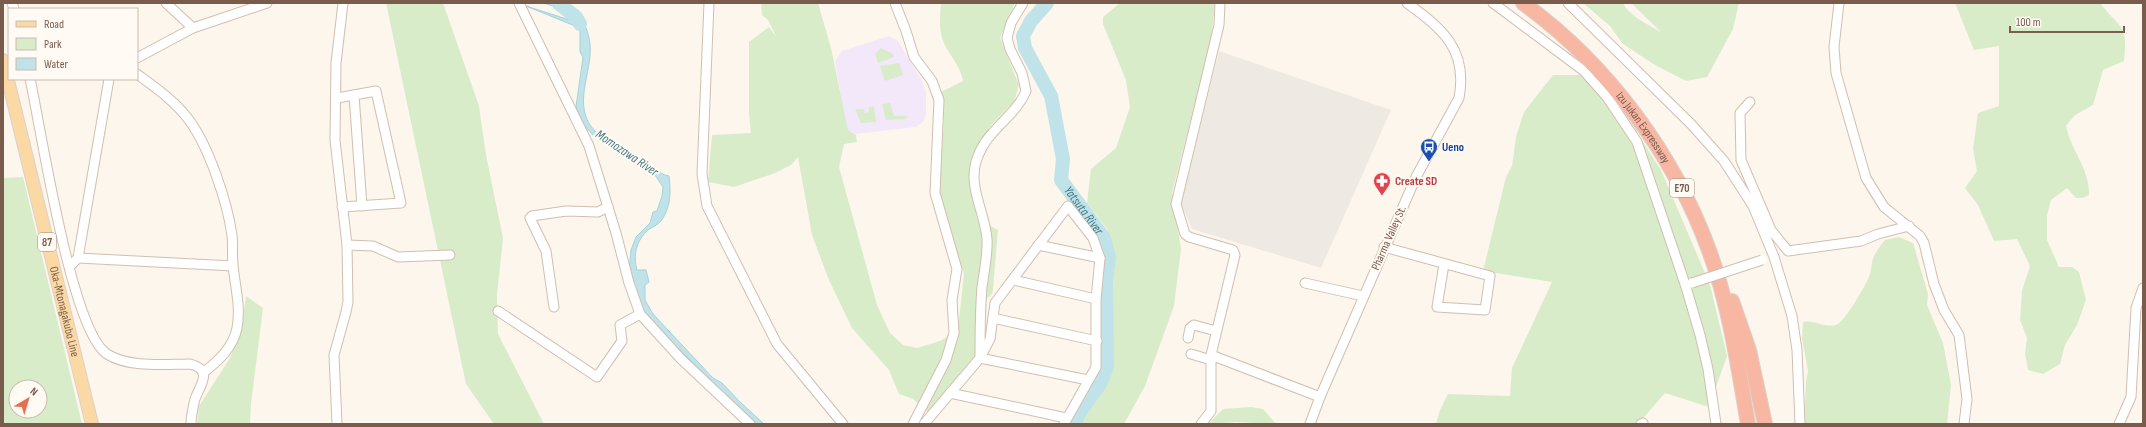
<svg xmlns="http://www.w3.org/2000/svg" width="2146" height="427" viewBox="0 0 2146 427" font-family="'Sofia Sans Condensed',sans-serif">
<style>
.industrial{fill:#efe9e4}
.education{fill:#f3e8fa}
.green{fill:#d8ecc9;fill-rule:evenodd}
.water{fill:#bfe3e8;stroke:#a5d3da}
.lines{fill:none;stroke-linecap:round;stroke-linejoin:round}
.river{stroke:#bfe3e8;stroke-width:14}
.minor-casing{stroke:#d1beb0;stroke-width:11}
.major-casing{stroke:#dad1cd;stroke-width:14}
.highway-casing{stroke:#dad1cd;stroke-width:16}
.minor{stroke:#fff;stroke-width:9}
.major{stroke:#fbd9a5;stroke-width:12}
.highway{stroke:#f7b7a3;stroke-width:14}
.minor-bridge-casing{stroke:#d1beb0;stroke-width:11;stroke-linecap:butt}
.minor-bridge{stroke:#fff;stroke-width:9}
.labels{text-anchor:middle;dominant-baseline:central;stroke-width:4;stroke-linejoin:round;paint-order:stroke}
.shield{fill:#fffaf3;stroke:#a28b7f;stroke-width:1}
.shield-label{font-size:11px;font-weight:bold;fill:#7a5c4d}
.street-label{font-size:12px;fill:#7a5c4d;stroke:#fffaf3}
.transit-label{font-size:12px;font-weight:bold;fill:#164399;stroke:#fffaf3;text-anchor:start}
.health-label{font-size:12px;font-weight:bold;fill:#be3a42;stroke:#fffaf3;text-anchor:start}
.water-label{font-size:13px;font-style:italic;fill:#437c86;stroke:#fffaf3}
</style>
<rect width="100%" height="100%" fill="#fdf6ec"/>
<!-- industrial -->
<polygon class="industrial" points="1219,51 1391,110 1321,268 1192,229 1181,203"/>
<!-- education -->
<polygon class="education" points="889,36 898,41 922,81 926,92 926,115 923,122 916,127 855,134 848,131 846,126 835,61 842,51"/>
<!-- green -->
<g class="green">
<polygon points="386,3 443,3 479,106 486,155 503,238 497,295 498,334 544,424 494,424 466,384"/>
<path d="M761 3H818L831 48 848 130 856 135 857 142 844 144 839 167 877 305 890 333 903 345 917 348 940 341 958 330 964 273 946 222 939 190 944 121 941 92 963 81C960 63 947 54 942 38 939 27 940 14 941 3H1015L1000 38 1019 85 1014 102 991 125 980 142 970 175 977 219 998 230 993 289 992 294 979 306 976 358 928 412 913 399 899 394 889 370 852 328 829 280 812 235 798 157 791 165 775 173 734 187 708 182 712 135 751 133 749 114V42L769 27 777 38 768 20 762 15Z"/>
<polygon points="1120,3 1215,3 1211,40 1172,193 1181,249 1174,306 1145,386 1124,424 1075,424 1110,373 1113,256 1107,229 1087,203 1091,169 1116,148 1130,107 1126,80 1103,24 1103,17"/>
<path d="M1583 3H1623C1629 16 1649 25 1661 32L1631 3H1739L1733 29 1707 77 1686 81 1655 65 1623 44 1610 26Z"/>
<path d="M1955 3H2100C2121 30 2128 24 2124 61L2103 70 2093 105 2075 115 2066 126C2071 151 2090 169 2089 195L2083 198H2076L2067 188 2051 200 2047 215V240L2059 267H2072L2079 272 2086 300 2077 325 2065 345 2060 364 2043 374 2028 370 2025 354 2027 338 2020 320 2022 291 2030 266 2017 239 1994 241 1978 205 1965 188 1977 171 1973 149 1978 113 1999 106V46L1974 50Z"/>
<polygon points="881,48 893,54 894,57 878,63 875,54"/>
<polygon points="899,63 903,75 885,81 880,66"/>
<polygon points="1553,75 1589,75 1615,98 1661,170 1710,285 1727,356 1709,407 1665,393 1638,424 1436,424 1440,410 1448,394 1510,396 1512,368 1552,282 1483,271 1506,177 1512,166 1516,137 1524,112"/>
<polygon points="890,103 894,116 908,116 906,119 886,120 882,104"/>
<polygon points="874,106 876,122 861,123 855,109 864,109 865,113 869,112 869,107"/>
<path d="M23 177 82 424H3V178ZM16 387H40V411H16Z"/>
<path d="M1899 237 1913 243 1928 294 1927 305 1943 343 1951 385 1947 424H1804L1806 382 1808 371 1802 339 1803 322C1815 319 1822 328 1836 325 1845 322 1865 286 1869 277 1872 270 1871 262 1874 256 1877 250 1881 245 1885 240Z"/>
<polygon points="246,296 263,308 251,404 250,424 197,424 199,406 230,358 241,331"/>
<polygon points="1251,407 1263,409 1276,424 1236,422 1208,424 1223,409"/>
</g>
<!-- water -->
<path class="water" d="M543 3H554L567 11 578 10C583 21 589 32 590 44 593 73 570 107 596 132 605 141 621 147 633 153 644 159 656 174 669 176 671 192 671 207 661 221 658 225 652 227 648 230 636 241 633 255 637 270H646L649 282 645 285V300L653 314 713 378 722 383 739 401 764 424 753 423 662 332 642 310 629 271 631 250 636 237 650 223 653 212 657 211 662 196 663 187 653 172 641 162 593 135 584 125 576 107 583 57 580 52V28L526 6 573 21 557 7Z"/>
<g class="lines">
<!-- river -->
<g class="river">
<polyline points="558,3 576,17 580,24"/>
<path id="s1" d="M1047 3 1031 21 1023 36 1025 48 1051 96 1063 159 1061 180 1104 238 1109 257 1106 281 1107 367 1100 384 1080 412 1074 424"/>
</g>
<!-- minor casing -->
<g class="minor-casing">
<g id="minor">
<polyline points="12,3 14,9"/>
<polyline points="166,3 193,28"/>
<polyline points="519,3 589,146 616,233 629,283 640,314 681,359 750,424"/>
<polyline points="709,3 702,174 707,206 777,344 843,424"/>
<polyline points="895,3 906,31 914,57 932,81 939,100 935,193 957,269 952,300 954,333 946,360 913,424"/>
<polyline points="1220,3 1219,25 1176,204 1185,234 1189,237 1233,250 1235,255 1211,355 1320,397"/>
<polyline points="1493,3 1584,71 1607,97 1637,142 1686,287 1700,335 1708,369 1716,424"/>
<polyline points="1568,3 1691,124 1724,161 1753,206 1774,257 1792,316 1797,350 1800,424"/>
<polyline points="1839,3 1834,47 1836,73 1866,178 1884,207 1920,236 1924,243 1934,284 1944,310 1959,335 1967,399 1964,424"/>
<polyline points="137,58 193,28 267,3"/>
<path d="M137 74C156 88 175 101 189 120 209 147 227 201 232 235 233 245 232 255 233 265 235 287 241 306 237 328 233 348 218 361 203 373"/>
<path d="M30 79C41 128 71 331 107 354 128 368 166 364 190 364 214 370 200 385 195 399 193 407 191 416 191 424"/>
<polyline points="354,95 362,206"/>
<polyline points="337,98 376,91 401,203 342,207"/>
<polyline points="1750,102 1740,113 1741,160 1771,230 1788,251 1861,241 1878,234 1909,226"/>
<polyline points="347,245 373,246 398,257 450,255"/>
<polyline points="1038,245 1100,258"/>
<polyline points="1384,247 1490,276 1485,310 1437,307 1444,264"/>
<polyline points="78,258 233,266"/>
<polyline points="70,266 78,258 109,79"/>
<polyline points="1013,280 1096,299"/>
<polyline points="1305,283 1363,296"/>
<polyline points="554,307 546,251 530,218 532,216 566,211 598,212 608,207"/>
<polyline points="498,311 597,377 622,341 620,325 640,314"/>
<polyline points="993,318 1097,341"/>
<polyline points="1188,338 1190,328 1194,325 1216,331"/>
<polyline points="1191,354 1211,360"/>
<path d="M980 357C980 333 980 311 982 287 984 272 988 254 987 239 985 211 966 185 978 156 988 129 1016 116 1026 91L1022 73 1010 49 1007 38 1011 23 1023 3"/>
<polyline points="980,358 1088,380"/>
<polyline points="950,393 1066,418"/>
<polyline points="337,424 334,355 346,312 348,302 347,245 335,140 336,63 343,3"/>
<polyline points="924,424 980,358 990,339 995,303 1068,206 1093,238 1100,258 1096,299 1096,367 1064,424"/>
<polyline points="1201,424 1211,411 1211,355"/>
<path d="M1310 424 1320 397 1416 177 1459 98C1468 50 1443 29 1407 3"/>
<polyline points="1641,424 1643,423"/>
<polyline points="2119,424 2131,397 2136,308 2143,288"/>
</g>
</g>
<!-- major casing -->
<g class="major-casing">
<g id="major">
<path id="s2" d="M3 60 92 424"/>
</g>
</g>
<!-- highway casing -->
<g class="highway-casing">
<g id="highway">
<path id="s3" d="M1523 3C1607 64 1675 155 1710 253 1730 308 1738 367 1748 424"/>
<polyline points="1732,301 1749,350 1765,424"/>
</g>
</g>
<!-- minor -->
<use href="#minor" class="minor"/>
<!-- major -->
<use href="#major" class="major"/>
<!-- highway -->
<use href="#highway" class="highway"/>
<!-- minor-bridge casing -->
<g class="minor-bridge-casing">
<polyline id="minor-bridge" points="1692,283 1762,260"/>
</g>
<!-- minor-bridge -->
<use href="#minor-bridge" class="minor-bridge"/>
</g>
<!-- icons -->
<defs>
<g id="bus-pin" transform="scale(0.9)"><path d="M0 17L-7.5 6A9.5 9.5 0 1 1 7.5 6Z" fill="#1a4fb4" stroke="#fffaf3"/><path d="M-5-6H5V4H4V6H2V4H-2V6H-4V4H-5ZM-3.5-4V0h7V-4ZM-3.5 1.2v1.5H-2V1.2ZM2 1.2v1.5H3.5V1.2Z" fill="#fff"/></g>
<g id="pharmacy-pin" transform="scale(0.9)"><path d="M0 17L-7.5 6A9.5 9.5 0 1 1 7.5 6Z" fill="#e0444e" stroke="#fffaf3"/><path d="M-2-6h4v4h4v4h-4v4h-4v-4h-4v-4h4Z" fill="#fff"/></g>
</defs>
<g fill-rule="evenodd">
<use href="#bus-pin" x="1429" y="147"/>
<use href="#pharmacy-pin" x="1382" y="181"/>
</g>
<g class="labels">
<!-- shield labels -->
<g class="shield">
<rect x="1670" y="179" width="24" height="18" rx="3"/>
<rect x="38" y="233" width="18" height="18" rx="3"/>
</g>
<g class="shield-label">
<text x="1682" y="188">E70</text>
<text x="47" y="242">87</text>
</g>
<!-- street labels -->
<g class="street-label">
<text stroke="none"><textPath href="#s3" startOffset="174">Izu Jukan Expressway</textPath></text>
<text transform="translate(1389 238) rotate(-66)">Pharma Valley St.</text>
<text stroke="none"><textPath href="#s2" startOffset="259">Oka-Mtonagakubo Line</textPath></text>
</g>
<!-- transit labels -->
<g class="transit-label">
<text x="1442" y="147">Ueno</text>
</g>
<!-- health labels -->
<g class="health-label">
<text x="1395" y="181">Create SD</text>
</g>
<!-- water labels -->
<g class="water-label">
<text transform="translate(627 153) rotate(34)">Momozawa River</text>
<text stroke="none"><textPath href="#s1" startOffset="231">Yatsuta River</textPath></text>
</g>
</g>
<!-- border -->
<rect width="2146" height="427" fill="none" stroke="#7a5c4d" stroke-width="8"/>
<!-- legend -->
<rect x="8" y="8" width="130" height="72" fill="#fffaf3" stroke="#cabbb1"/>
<rect x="16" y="21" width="20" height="6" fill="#fbd9a5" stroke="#cabbb1"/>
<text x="44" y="28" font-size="12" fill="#7a5c4d">Road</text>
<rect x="16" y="38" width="20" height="12" fill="#d8ecc9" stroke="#cabbb1"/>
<text x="44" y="48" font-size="12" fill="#7a5c4d">Park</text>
<rect x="16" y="58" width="20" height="12" fill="#bfe3e8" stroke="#cabbb1"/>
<text x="44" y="68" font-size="12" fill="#7a5c4d">Water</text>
<!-- north arrow -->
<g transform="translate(28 399) rotate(38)"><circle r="19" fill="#fffaf3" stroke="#cabbb1"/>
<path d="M0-3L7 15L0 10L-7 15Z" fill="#e76f51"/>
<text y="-6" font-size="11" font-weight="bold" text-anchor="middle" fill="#7a5c4d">N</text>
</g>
<!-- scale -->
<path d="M2010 26v6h114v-6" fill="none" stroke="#7a5c4d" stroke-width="2"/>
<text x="2016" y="26" font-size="12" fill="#7a5c4d" stroke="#fffaf3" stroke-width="3" paint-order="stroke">100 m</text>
</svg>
